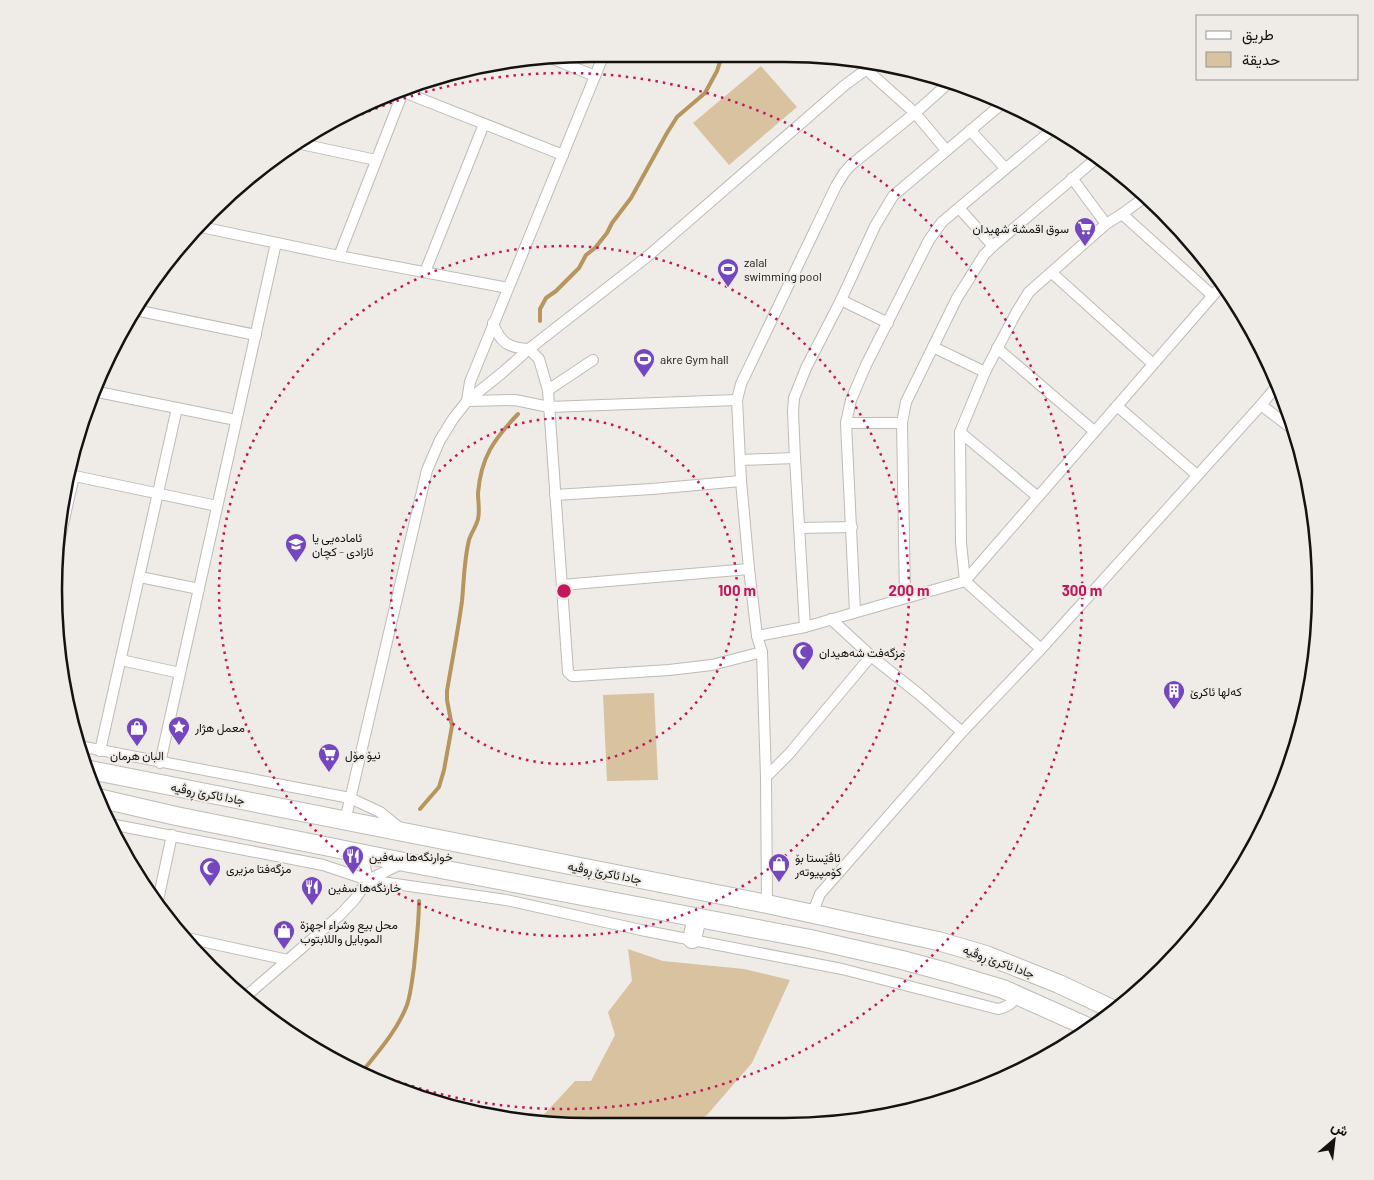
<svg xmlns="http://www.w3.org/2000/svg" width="1374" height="1180" viewBox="0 0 1374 1180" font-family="Barlow,Vazirmatn,sans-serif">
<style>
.green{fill:#d8c2a0}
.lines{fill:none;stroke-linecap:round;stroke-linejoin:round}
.stream{stroke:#b7955e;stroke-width:4}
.minor-casing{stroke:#bebbb7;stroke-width:12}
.trunk-casing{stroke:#bebbb7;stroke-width:20}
.minor{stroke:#fff;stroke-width:10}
.trunk{stroke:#fff;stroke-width:18}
.ring{fill:none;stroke:#c2185b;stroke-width:2.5;stroke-dasharray:2.5 5}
.labels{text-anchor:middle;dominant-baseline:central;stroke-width:4;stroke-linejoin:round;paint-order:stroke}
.poi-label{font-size:12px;fill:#131210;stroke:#efece7;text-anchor:start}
.street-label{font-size:12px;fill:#131210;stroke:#efece7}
.rim{fill:none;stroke:#131210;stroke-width:2.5}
.centre{fill:#c2185b;stroke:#efece7;stroke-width:2.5}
.ring-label{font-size:15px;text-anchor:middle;font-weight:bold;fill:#c2185b;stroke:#efece7;stroke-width:4;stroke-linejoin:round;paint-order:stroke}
</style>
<rect width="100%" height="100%" fill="#efece7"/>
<!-- green -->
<g class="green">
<polygon points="761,66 797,107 729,165 693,123"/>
<polygon points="654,693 658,780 607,781 603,695"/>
<polygon points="628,949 663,961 744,969 790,980 752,1063 707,1115 690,1126 590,1126 538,1121 575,1081 591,1081 615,1035 608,1012 632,981"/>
</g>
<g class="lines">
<!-- stream -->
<g class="stream">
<polyline points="540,321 540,309 546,298 556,291 579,268 586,255 595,248 607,233 612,223 631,198 667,133 677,117 705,93 717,71 722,56"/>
<path d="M420 809 439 787 444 770 452 726 447 700V691C452 661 458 631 462 601 464 581 464 560 469 540 471 533 476 527 478 519 480 510 478 502 478 493 481 457 494 439 518 414"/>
<path d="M361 1073C378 1052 397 1031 407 1005 411 993 412 980 414 967 416 945 419 923 419 901"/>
</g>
<!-- minor casing -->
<g class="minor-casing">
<g id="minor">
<polyline points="553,59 595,76"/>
<polyline points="867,70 915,113 946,150"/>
<polyline points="401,91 563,155"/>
<polyline points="970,130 1005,168"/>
<polyline points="301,144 376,160"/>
<polyline points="1072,178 1106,224"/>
<polyline points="959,208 993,246"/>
<polyline points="1122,214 1212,295"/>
<polyline points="201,227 339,256 508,288"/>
<polyline points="339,256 403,92"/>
<polyline points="425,272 484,124"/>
<polyline points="1052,273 1153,364"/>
<polyline points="841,300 888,323"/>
<polyline points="135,310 256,335"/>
<path d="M493 323C500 343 509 348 529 349L539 359 548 390 568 672 572 676H576L669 670 712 665 762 652"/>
<polyline points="933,347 985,372"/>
<polyline points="997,348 1094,431"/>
<polyline points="548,390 593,360"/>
<polyline points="93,391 236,420"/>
<polyline points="467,401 470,382 604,54"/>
<polyline points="467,401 515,400 549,407 737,400"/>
<polyline points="1261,405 1295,431"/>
<polyline points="1117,406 1197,475"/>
<polyline points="846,423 902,423"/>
<polyline points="960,432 1038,497"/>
<polyline points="740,460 795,458"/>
<polyline points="70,475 217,506"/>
<polyline points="555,495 652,489 741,481"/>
<polyline points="799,528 852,527"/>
<polyline points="58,546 74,476"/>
<polyline points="140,577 199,589"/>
<polyline points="562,585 749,569"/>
<polyline points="905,597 902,423 906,402 957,298 984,255 993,246 1098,157"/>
<polyline points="855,612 846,423 851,400 866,365 929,240 942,222 1053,129"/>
<polyline points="831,619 871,656 920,695 962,732"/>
<polyline points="805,627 795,458 793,412 794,398 806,368 841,300 875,226 893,196 1004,102"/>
<polyline points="757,636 805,627 965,581 1222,285"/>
<polyline points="1041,649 965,581 961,543 960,432 985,372 1016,313 1029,292 1106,224 1122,214 1145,197"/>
<polyline points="121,660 180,673"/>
<polyline points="79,746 350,798 380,812 401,829"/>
<polyline points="100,751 177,408"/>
<polyline points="160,763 276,243"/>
<polyline points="766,777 789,754 871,656"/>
<polyline points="345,821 427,470 440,440 453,419 467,401 502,373 529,349 648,256 845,85 875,63"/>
<path d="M110 824 323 865 368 880 506 900 641 930 842 969 998 1009C1008 1007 1012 1003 1018 996"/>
<polyline points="362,853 368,880"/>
<polyline points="158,900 172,835"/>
<polyline points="767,904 766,777 762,652 757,636 749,569 741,481 737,400 741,384 836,186 844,173 851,165 915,113 951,81"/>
<polyline points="812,914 820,894 962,732 1041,649 1261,405 1277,386"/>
<polyline points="187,938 288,960"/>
<polyline points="245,997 340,915 355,899 368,880 403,863"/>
</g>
</g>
<!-- trunk casing -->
<g class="trunk-casing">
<g id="trunk">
<polyline points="85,769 767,904 938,941 986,955 1059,984 1114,1010"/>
<polyline points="98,798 176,816 404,862 810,939 902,960 950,973 1003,989 1090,1028"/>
<polyline points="692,939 697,918"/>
</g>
</g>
<!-- minor -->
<use href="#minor" class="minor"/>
<!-- trunk -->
<use href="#trunk" class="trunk"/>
</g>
<!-- distance rings -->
<g class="ring">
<circle cx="564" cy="591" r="173"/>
<circle cx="564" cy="591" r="345"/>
<path d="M228 197A518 518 0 1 1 271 1018"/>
</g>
<!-- icons -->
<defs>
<g id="supermarket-pin" transform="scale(1.125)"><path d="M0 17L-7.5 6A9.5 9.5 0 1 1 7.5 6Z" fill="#7547bf" stroke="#efece7"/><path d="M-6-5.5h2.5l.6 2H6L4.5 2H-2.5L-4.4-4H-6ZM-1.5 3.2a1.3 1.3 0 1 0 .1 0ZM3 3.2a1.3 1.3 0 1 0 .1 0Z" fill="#fff"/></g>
<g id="stadium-pin" transform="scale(1.125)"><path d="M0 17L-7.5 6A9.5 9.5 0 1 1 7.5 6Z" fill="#7547bf" stroke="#efece7"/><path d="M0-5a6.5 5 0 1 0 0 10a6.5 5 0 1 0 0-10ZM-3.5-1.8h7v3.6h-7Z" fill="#fff"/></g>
<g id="school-pin" transform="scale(1.125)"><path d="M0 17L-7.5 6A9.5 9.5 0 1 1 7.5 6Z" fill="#7547bf" stroke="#efece7"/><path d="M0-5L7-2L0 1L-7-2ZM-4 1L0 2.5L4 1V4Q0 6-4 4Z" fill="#fff"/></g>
<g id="mosque-pin" transform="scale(1.125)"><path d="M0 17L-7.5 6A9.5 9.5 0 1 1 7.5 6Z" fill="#7547bf" stroke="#efece7"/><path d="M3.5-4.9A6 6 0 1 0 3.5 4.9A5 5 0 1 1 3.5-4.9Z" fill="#fff"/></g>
<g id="building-pin" transform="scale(1.125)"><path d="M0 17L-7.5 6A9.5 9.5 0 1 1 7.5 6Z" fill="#7547bf" stroke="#efece7"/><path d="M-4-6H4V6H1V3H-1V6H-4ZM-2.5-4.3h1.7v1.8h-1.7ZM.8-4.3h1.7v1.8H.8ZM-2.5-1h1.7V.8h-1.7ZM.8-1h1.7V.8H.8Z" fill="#fff"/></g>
<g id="sight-pin" transform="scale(1.125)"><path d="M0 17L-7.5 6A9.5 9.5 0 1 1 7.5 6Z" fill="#7547bf" stroke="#efece7"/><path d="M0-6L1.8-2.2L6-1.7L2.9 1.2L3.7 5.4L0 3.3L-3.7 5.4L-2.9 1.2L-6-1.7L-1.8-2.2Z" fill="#fff"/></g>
<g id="shop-pin" transform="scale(1.125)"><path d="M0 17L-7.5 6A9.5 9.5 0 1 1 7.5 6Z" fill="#7547bf" stroke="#efece7"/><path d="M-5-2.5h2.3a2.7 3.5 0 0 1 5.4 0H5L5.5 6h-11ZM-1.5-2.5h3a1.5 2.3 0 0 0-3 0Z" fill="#fff"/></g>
<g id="restaurant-pin" transform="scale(1.125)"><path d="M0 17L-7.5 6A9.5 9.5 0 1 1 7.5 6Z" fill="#7547bf" stroke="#efece7"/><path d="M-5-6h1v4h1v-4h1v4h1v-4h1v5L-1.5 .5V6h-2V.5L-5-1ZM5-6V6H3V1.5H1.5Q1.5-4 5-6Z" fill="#fff"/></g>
</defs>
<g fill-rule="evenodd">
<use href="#supermarket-pin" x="1085" y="228"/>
<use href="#stadium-pin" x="728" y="269"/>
<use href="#stadium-pin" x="644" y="359"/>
<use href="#school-pin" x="296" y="544"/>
<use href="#mosque-pin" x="803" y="652"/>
<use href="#building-pin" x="1174" y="691"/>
<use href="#sight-pin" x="179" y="727"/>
<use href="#shop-pin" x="137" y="728"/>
<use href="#supermarket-pin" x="329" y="754"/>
<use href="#restaurant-pin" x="353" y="856"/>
<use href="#shop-pin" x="779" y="864"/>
<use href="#mosque-pin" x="210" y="868"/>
<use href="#restaurant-pin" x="312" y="887"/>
<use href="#shop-pin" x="284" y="931"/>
</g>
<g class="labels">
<!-- poi labels -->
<g class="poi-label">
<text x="1069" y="228" text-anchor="end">سوق اقمشة شهيدان</text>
<text x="744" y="262">zalal<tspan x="744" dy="14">swimming pool</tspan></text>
<text x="660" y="359">akre Gym hall</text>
<text x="312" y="537">ئامادەیی یا<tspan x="312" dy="14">ئازادی - کچان</tspan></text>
<text x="819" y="652">مزگەفت شه‌هيدان</text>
<text x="1190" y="691">کەلها ئاکرێ</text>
<text x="195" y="727">معمل هژار</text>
<text x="345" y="754">نیۆ مۆل</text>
<text x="137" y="755" text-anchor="middle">البان هرمان</text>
<text x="369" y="856">خوارنگەھا سەفین</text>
<text x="795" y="857">ئاڤێستا بۆ<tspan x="795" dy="14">کۆمپیوتەر</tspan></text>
<text x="226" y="868">مزگەفتا مزیری</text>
<text x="328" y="887">خارنگەها سفين</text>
<text x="300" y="924">محل بيع وشراء اجهزة<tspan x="300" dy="14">الموبايل واللابتوب</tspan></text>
</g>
<!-- street labels -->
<g class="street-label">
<text transform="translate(208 793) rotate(11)">جادا ئاکرێ ڕوڤیە</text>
<text transform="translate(605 872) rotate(11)">جادا ئاکرێ ڕوڤیە</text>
<text transform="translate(999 961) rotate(20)">جادا ئاکرێ ڕوڤیە</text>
</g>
</g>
<!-- crop -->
<path d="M0 0H1374V1180H0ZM590 62H784A528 528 0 0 1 1312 590V590A528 528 0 0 1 784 1118H590A528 528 0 0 1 62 590V590A528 528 0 0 1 590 62Z" fill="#efece7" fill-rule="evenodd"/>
<path class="rim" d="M590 62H784A528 528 0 0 1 1312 590V590A528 528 0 0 1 784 1118H590A528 528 0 0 1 62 590V590A528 528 0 0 1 590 62Z"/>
<circle cx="564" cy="591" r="8" class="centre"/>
<g class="ring-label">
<text x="737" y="596">100 m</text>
<text x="909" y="596">200 m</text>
<text x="1082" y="596">300 m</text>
</g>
<!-- legend -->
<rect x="1196" y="15" width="162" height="65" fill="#efece7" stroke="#979591"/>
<rect x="1206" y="31" width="25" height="8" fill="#ffffff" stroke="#979591"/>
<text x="1242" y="40" font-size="15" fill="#131210">طريق</text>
<rect x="1206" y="52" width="25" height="15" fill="#d8c2a0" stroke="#979591"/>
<text x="1242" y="65" font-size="15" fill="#131210">حديقة</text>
<!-- north arrow -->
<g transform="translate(1334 1140) rotate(28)" stroke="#efece7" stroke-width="4" paint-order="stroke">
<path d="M0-4L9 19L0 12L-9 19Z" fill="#131210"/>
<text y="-8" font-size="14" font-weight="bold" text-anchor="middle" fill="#131210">ش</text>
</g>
</svg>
